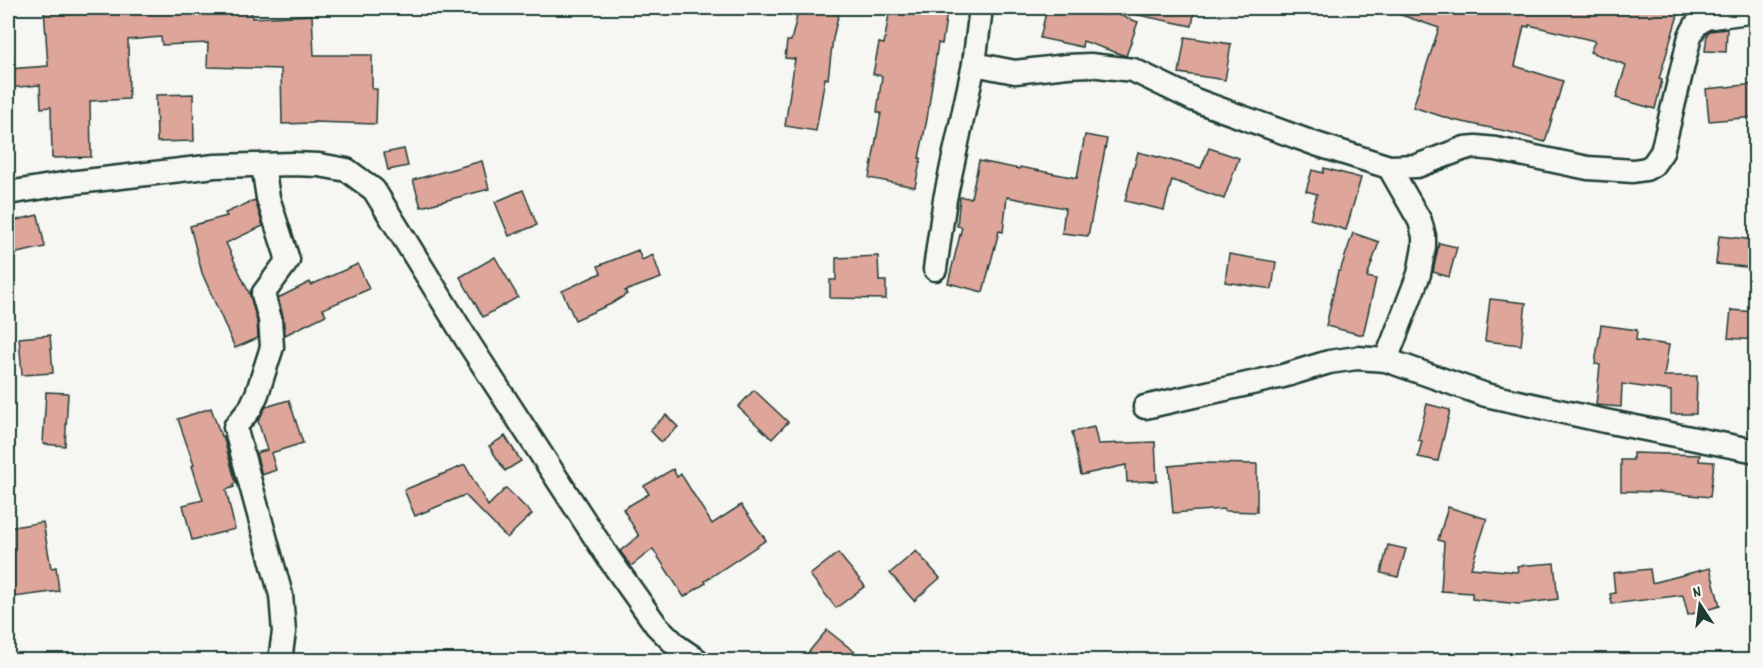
<svg xmlns="http://www.w3.org/2000/svg" width="1763" height="668" viewBox="0 0 1763 668" font-family="Dekko,sans-serif">
<style>
.building{fill:#dea59a;stroke:#1f3d34;stroke-width:1.5}
.lines{fill:none;stroke-linecap:round;stroke-linejoin:round}
.minor-casing{stroke:#1f3d34;stroke-width:27}
.minor{stroke:#f6f6f2;stroke-width:22}
</style>
<rect width="100%" height="100%" fill="#f6f6f2"/>
<filter id="ink" filterUnits="userSpaceOnUse"><feTurbulence type="fractalNoise" baseFrequency=".0167" numOctaves="2"/><feDisplacementMap in="SourceGraphic" scale="12" xChannelSelector="R" yChannelSelector="G"/><feConvolveMatrix kernelMatrix="1 2 1 2 8 2 1 2 1" color-interpolation-filters="sRGB"/></filter>
<g filter="url(#ink)">
<!-- building -->
<g class="building">
<polygon points="44,8 146,8 147,13 213,10 213,8 251,8 252,18 312,15 314,55 372,55 372,89 377,89 376,124 313,122 313,123 282,124 281,69 207,67 208,43 162,45 161,37 128,40 129,99 90,101 91,157 52,158 51,107 41,108 40,85 8,88 8,69 48,66"/>
<polygon points="799,8 840,8 833,38 828,79 825,78 816,131 785,126 795,59 785,58 787,41 791,41"/>
<polygon points="890,8 915,8 947,12 942,44 938,43 927,119 919,158 921,158 915,187 869,178 881,113 877,112 882,76 873,74 879,43 884,44"/>
<polygon points="1047,8 1068,8 1104,15 1105,10 1138,22 1126,56 1083,41 1082,47 1040,38"/>
<polygon points="1138,8 1195,8 1192,26 1138,15"/>
<polygon points="1388,8 1680,8 1659,79 1662,80 1655,109 1616,98 1626,65 1590,52 1595,41 1529,25 1529,27 1524,26 1515,66 1563,81 1545,142 1510,132 1453,120 1413,107 1439,28 1387,10"/>
<polygon points="1727,29 1726,52 1705,51 1707,34 1710,31"/>
<polygon points="1185,37 1231,44 1225,80 1179,73"/>
<polygon points="1755,84 1755,117 1709,121 1706,89"/>
<polygon points="193,94 194,141 157,142 156,95"/>
<polygon points="1085,135 1107,139 1088,236 1062,233 1065,208 1007,197 1003,232 999,231 983,292 948,283 962,227 957,226 960,197 971,198 979,161 1019,169 1020,167 1077,178"/>
<polygon points="1209,148 1239,158 1224,199 1172,180 1164,210 1125,201 1138,152 1201,168"/>
<polygon points="404,149 408,166 388,170 384,153"/>
<polygon points="482,161 489,189 421,207 413,180"/>
<polygon points="1324,168 1361,178 1346,230 1310,219 1317,194 1306,191 1312,170 1323,173"/>
<polygon points="523,190 537,225 509,236 495,202"/>
<polygon points="255,200 263,226 226,243 250,295 257,321 258,338 235,348 202,273 190,226 227,216 225,213"/>
<polygon points="38,215 45,247 8,255 8,222"/>
<polygon points="1353,233 1379,242 1367,277 1376,279 1363,335 1326,326 1338,271 1340,271"/>
<polygon points="1719,236 1755,240 1755,268 1716,264"/>
<polygon points="1439,243 1457,247 1449,277 1433,272"/>
<polygon points="638,250 642,260 653,255 661,278 625,291 627,294 611,304 575,320 562,291 601,273 598,266"/>
<polygon points="1229,254 1276,262 1272,289 1225,282"/>
<polygon points="878,256 879,281 886,281 886,299 830,298 830,280 836,280 836,258"/>
<polygon points="495,257 518,297 483,317 460,277"/>
<polygon points="358,264 369,289 323,309 326,315 285,335 283,316 278,298 310,282 311,285"/>
<polygon points="1490,299 1526,303 1521,345 1485,341"/>
<polygon points="1731,310 1755,312 1755,340 1728,338"/>
<polygon points="1601,325 1637,330 1636,340 1669,345 1664,376 1697,376 1696,414 1671,414 1671,391 1622,384 1621,407 1596,405 1600,365 1595,364"/>
<polygon points="50,335 53,373 22,375 19,338"/>
<polygon points="754,390 788,422 772,439 738,407"/>
<polygon points="46,392 68,393 65,446 43,444"/>
<polygon points="289,400 303,443 271,453 276,470 262,475 256,453 267,450 258,421 266,407"/>
<polygon points="1427,404 1450,410 1438,461 1418,457 1422,441 1418,440"/>
<polygon points="211,408 221,436 223,436 236,483 233,485 234,487 226,490 235,529 192,540 183,505 203,500 192,466 194,465 178,419"/>
<polygon points="666,415 678,427 661,442 650,430"/>
<polygon points="1094,427 1098,444 1155,442 1157,481 1127,482 1126,465 1081,475 1072,432"/>
<polygon points="505,436 521,461 505,471 489,446"/>
<polygon points="1633,453 1700,455 1699,461 1714,462 1710,497 1658,492 1621,491 1621,460 1633,460"/>
<polygon points="1200,463 1257,464 1257,512 1224,511 1224,509 1173,513 1169,466"/>
<polygon points="465,465 488,506 506,488 532,514 507,538 465,495 415,516 404,490"/>
<polygon points="673,469 677,477 681,474 712,524 741,505 766,540 705,581 706,583 684,597 653,549 631,566 620,551 639,536 623,509 649,494 644,486"/>
<polygon points="1448,507 1487,519 1471,568 1518,572 1517,566 1554,563 1558,599 1519,604 1472,599 1472,593 1441,591 1444,542 1438,540"/>
<polygon points="43,522 51,568 56,567 59,591 14,597 8,549 8,528"/>
<polygon points="1388,545 1406,549 1398,577 1381,573"/>
<polygon points="916,551 940,578 914,601 890,573"/>
<polygon points="838,553 865,586 836,608 810,575"/>
<polygon points="1710,568 1720,606 1688,615 1683,595 1612,604 1610,594 1615,593 1613,573 1650,569 1652,583"/>
<polygon points="827,630 865,660 802,660"/>
</g>
<g class="lines">
<!-- minor casing -->
<g class="minor-casing">
<g id="minor">
<polyline points="974,64 1015,72 1067,66 1090,65 1133,70 1195,100 1316,144 1389,167 1417,166 1465,148 1476,147 1496,149 1588,168 1633,171 1646,169 1653,165 1662,152 1690,36 1696,25 1705,18 1756,11"/>
<polyline points="263,165 268,198 288,260 263,294 270,319 272,347 257,394 250,409 235,427 281,595 284,632 280,660"/>
<polyline points="8,193 69,183 215,166 293,164 319,165 347,170 374,190 470,345 608,557 656,625 678,647 697,660"/>
<polyline points="935,269 945,199 974,64 981,8"/>
<polyline points="1386,360 1419,274 1424,247 1424,236 1420,221 1389,167"/>
<polyline points="1145,407 1283,376 1329,362 1357,358 1386,360 1486,395 1605,421 1756,451"/>
</g>
</g>
<!-- minor -->
<use href="#minor" class="minor"/>
</g>
</g>
<!-- margin -->
<rect width="1763" height="668" fill="none" stroke="#f6f6f2" stroke-width="30"/>
<rect x="15" y="15" width="1733" height="638" fill="none" stroke="#1f3d34" stroke-width="2" filter="url(#ink)"/>
<!-- north arrow -->
<g transform="translate(1700 605) rotate(347)" stroke="#f6f6f2" stroke-width="4.5" paint-order="stroke">
<path d="M0-4.5L10 22L0 15L-10 22Z" fill="#1f3d34"/>
<text y="-9" font-size="16" font-weight="bold" text-anchor="middle" fill="#1f3d34">N</text>
</g>
</svg>
